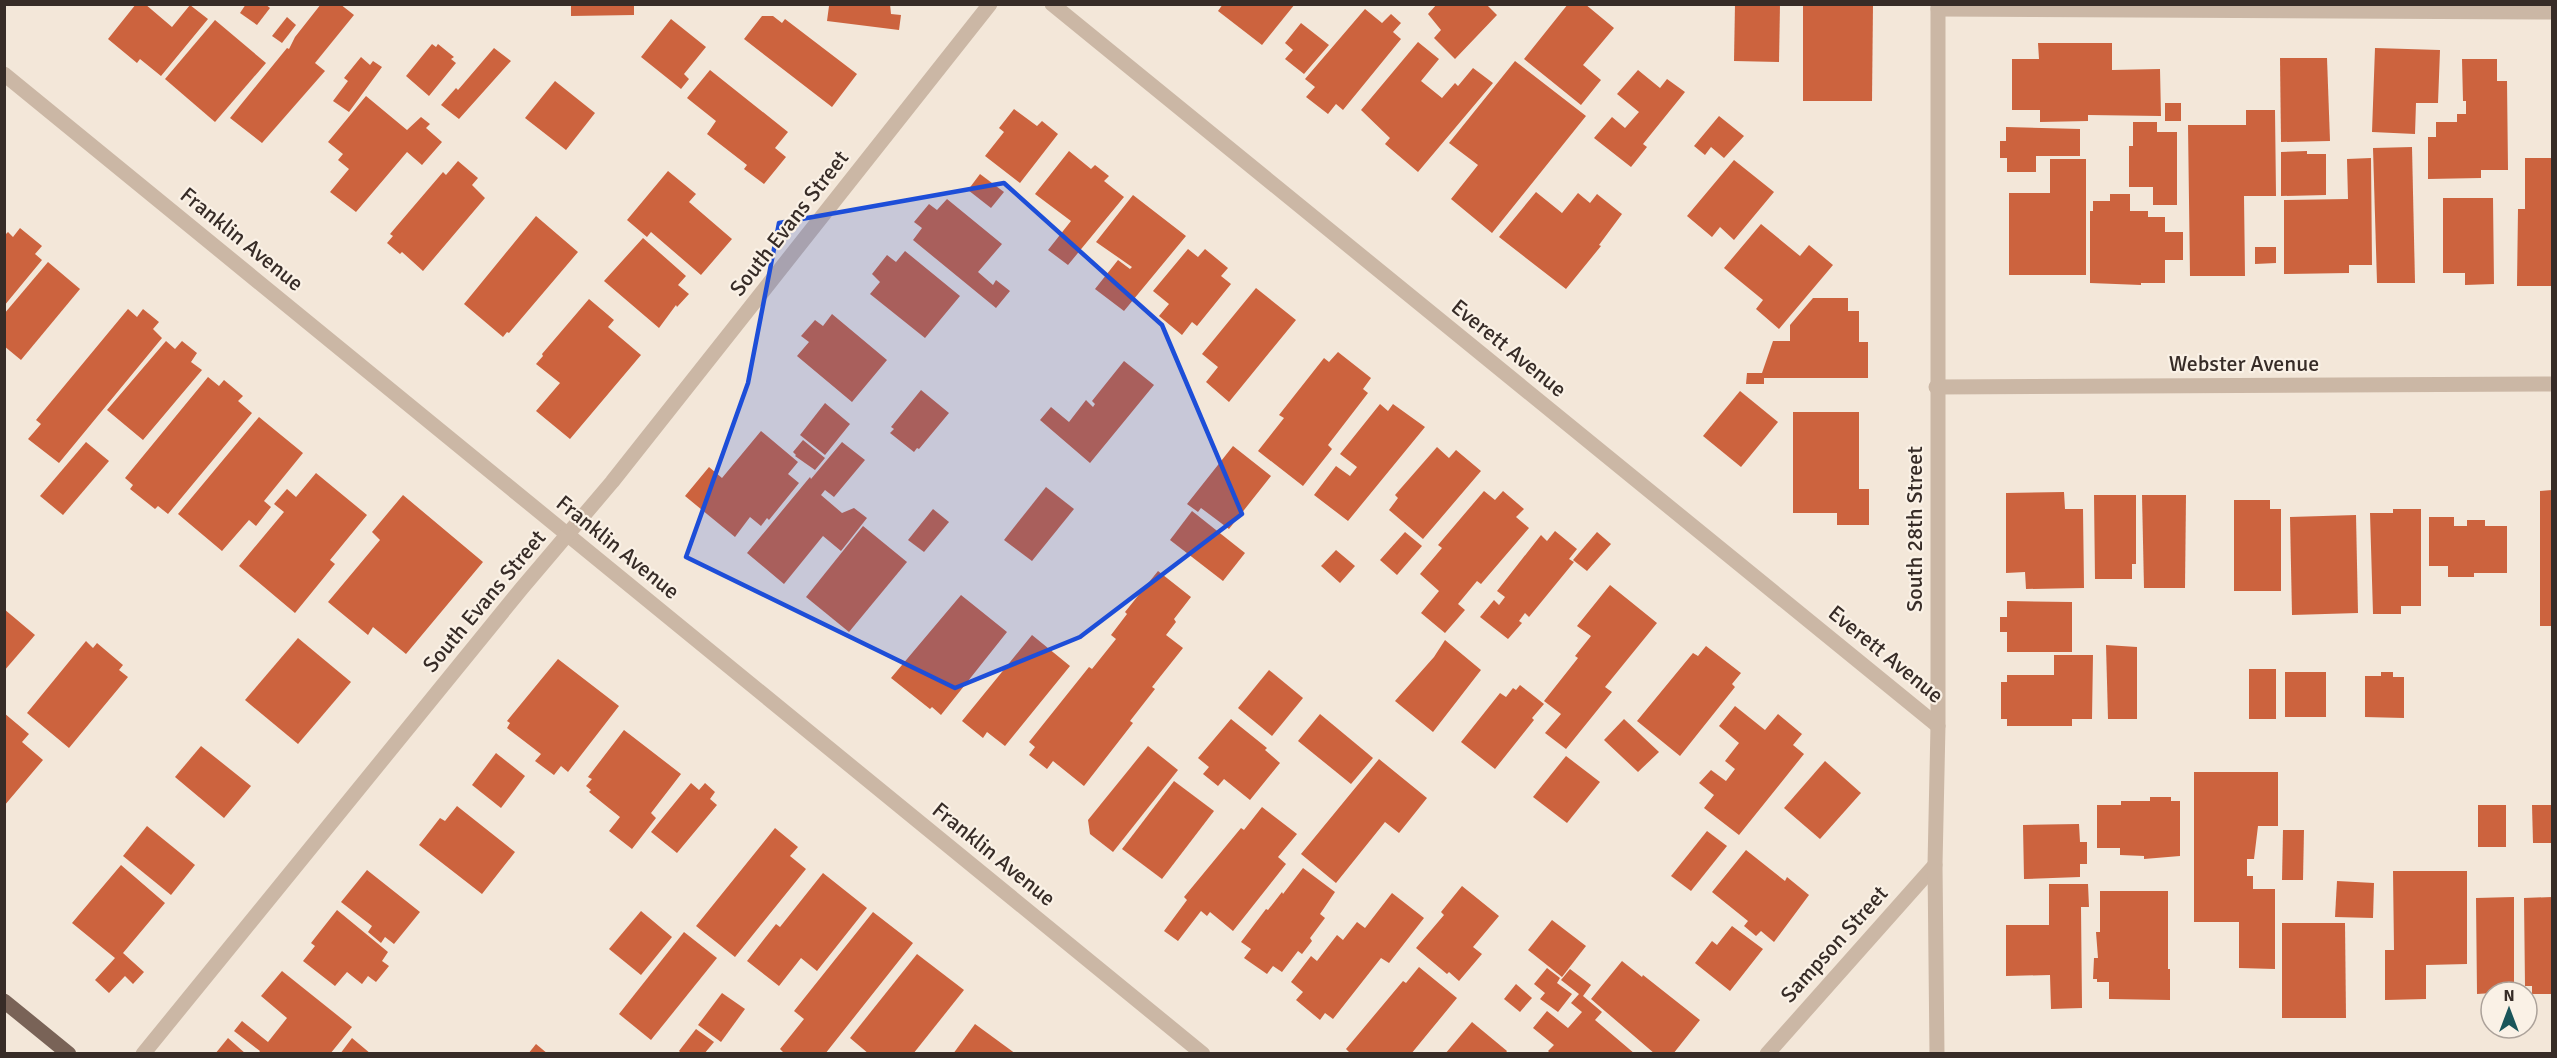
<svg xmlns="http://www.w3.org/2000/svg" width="2557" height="1058" viewBox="0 0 2557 1058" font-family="Signika,sans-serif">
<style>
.building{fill:#cc633e}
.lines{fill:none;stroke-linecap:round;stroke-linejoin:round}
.minor{stroke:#cbb7a5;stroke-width:15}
.major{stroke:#796357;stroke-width:15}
.marked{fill:#1d4ed8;fill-opacity:0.2;stroke:#1d4ed8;stroke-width:4.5;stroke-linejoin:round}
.labels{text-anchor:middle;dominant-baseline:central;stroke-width:4.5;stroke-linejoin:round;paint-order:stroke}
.street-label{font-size:22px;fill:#372c27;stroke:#faf1e6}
</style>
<rect width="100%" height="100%" fill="#f3e7d9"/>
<!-- building -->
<g class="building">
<polygon points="136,4 145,4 172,27 190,5 208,19 161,76 140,59 137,63 108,39"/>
<polygon points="246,4 265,4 270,8 257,25 240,13"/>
<polygon points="321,4 340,4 354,15 315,63 325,71 262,143 230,118 287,48 289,49 295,37"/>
<polygon points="571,4 634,4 634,15 571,16"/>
<polygon points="890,4 891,14 901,15 899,30 827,21 829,6"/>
<polygon points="1223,4 1295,4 1262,45 1218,11"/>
<polygon points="1437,4 1486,4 1497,15 1455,59 1434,38 1441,30 1428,14"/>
<polygon points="1568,4 1585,4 1614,28 1583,65 1601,80 1581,105 1524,59"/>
<polygon points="1735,4 1780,4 1779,62 1734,61"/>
<polygon points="1803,4 1873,4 1872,101 1803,101"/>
<polygon points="1365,9 1382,23 1391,14 1401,23 1393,32 1401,39 1343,110 1336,104 1328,114 1306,97 1315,87 1305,79"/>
<polygon points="762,16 773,16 782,23 785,19 857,74 832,107 744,39"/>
<polygon points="287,17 296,25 282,43 272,36"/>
<polygon points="671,19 706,47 684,74 689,79 681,89 641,57"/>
<polygon points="215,20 266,63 215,122 165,79"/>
<polygon points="1301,23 1329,45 1304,74 1285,59 1293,50 1285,43"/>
<polygon points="1418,42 1439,59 1421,81 1442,98 1455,83 1458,86 1473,68 1493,83 1418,172 1385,144 1390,138 1361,110"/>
<polygon points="2038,43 2112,43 2112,70 2160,69 2161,116 2088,115 2088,121 2040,122 2040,110 2012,110 2012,59 2039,59"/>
<polygon points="432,44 436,47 438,44 454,57 451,59 456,63 429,96 406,76"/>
<polygon points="494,48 511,61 459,119 441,105 456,88 458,90"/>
<polygon points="2375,48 2440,50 2438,103 2416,103 2415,134 2372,132"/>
<polygon points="361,57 370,65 373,61 382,67 349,112 333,101 348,81 344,78"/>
<polygon points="2280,58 2327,58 2330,141 2281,142"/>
<polygon points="2462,59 2497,59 2497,81 2507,81 2508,170 2481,170 2481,178 2428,179 2428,137 2436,137 2436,122 2457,122 2457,114 2466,114 2466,101 2463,101"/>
<polygon points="1515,61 1586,116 1492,233 1451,199 1478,165 1449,143"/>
<polygon points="710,70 788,132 775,148 786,157 764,184 744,169 747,165 707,134 716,121 687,98"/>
<polygon points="1638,70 1660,88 1667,79 1685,92 1643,144 1647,147 1631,167 1594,138 1612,117 1625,128 1639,112 1617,94"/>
<polygon points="555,81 595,113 566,150 525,118"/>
<polygon points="366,96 407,130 421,117 430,124 426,128 442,142 422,165 407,152 356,212 330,192 349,169 338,160 343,154 328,142"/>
<rect x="2165" y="103" width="16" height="18"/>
<polygon points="1014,109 1037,126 1042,121 1058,134 1020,183 985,156 1004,132 999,128"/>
<polygon points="2246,110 2275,110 2276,196 2244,196 2245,276 2190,276 2188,125 2246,125"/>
<polygon points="1719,116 1744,136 1724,158 1711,147 1705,155 1694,146"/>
<polygon points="2133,122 2157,122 2157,132 2177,132 2177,205 2153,205 2153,187 2129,187 2129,146 2133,146"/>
<polygon points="2006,127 2080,129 2080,156 2036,156 2036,172 2007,172 2007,158 2000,158 2000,141 2006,141"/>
<polygon points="2412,147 2415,283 2377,283 2373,148"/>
<polygon points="1069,151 1091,169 1095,165 1109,176 1104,181 1124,197 1068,265 1048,250 1071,221 1035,194"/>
<polygon points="2307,151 2307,154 2326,154 2326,195 2281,196 2281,152"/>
<polygon points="2371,158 2372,265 2349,265 2349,273 2284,274 2284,200 2348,199 2347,159"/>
<polygon points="2525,158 2552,158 2552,286 2517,286 2518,209 2525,209"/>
<polygon points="2050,159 2086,159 2086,275 2009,275 2009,193 2050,193"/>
<polygon points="1734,160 1774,192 1734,240 1720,227 1712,237 1687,216"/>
<polygon points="458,161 478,178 472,185 485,198 423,271 402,252 400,254 387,243 393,236 390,234 443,172 446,175"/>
<polygon points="668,171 696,194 689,202 732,239 701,275 651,232 647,237 627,220"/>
<polygon points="980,174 1004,192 991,208 968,190"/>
<polygon points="1536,192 1562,213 1578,193 1590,203 1597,194 1622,214 1599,245 1601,246 1566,289 1499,237"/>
<polygon points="2110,194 2130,194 2130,211 2148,211 2148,217 2165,217 2165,232 2183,232 2183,260 2165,260 2165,283 2141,283 2141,285 2090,283 2090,211 2093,211 2093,201 2110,201"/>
<polygon points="1133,195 1186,236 1124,311 1095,289 1118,260 1130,269 1132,267 1096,242"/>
<polygon points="2443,198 2493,198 2494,284 2465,285 2465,273 2443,273"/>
<polygon points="947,199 1002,244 978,272 993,285 996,280 1010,291 996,308 913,240 922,228 914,222 929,204 937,210"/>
<polygon points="536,216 578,252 509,333 507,332 503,337 464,304"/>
<polygon points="1761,224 1800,256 1809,245 1833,265 1779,329 1756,309 1763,300 1724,268"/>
<polygon points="20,228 42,246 35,254 42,260 4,306 4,236 8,232 13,237"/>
<polygon points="643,238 686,276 678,285 689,294 677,307 676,305 659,328 604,281"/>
<polygon points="2255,247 2276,247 2276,263 2255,264"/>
<polygon points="1188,249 1198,257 1205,249 1228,268 1221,276 1231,284 1197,326 1192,322 1182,335 1159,316 1169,304 1153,291"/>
<polygon points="905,251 960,296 925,338 870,294 880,282 872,274 887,255 896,262"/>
<polygon points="48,262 80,289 21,360 4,346 4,314"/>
<polygon points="1256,288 1296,320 1229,402 1206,382 1218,367 1202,354"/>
<polygon points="1813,298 1848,298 1848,311 1859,311 1859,342 1868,342 1868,378 1764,378 1764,384 1746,384 1747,373 1762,373 1773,341 1790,341 1790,325"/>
<polygon points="589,299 614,320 608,327 641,355 570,439 536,411 560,383 536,364 543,356 542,354"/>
<polygon points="128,309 137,317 143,309 159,322 153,329 162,338 59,463 28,439 41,424 36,420"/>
<polygon points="832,314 887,360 852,402 797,356 809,342 801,336 815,320 823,326"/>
<polygon points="166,341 175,349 182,341 197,353 191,362 202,370 143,440 107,410"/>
<polygon points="1338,352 1371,378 1363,389 1368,393 1328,445 1332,449 1303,486 1258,451 1284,418 1279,415 1324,358 1329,362"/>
<polygon points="1124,361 1154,385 1090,463 1040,420 1051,407 1069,422 1086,400 1093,407 1095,404 1092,401"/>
<polygon points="208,377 219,386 224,380 243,396 238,401 252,413 168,514 158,506 155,509 130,489 133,485 125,478"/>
<polygon points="921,390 949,413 919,449 917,448 914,452 890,433 894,429 891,427"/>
<polygon points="1740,391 1778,422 1741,467 1703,436"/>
<polygon points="825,403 850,424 825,455 800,435"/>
<polygon points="1380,404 1388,411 1393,404 1425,427 1348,521 1314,495 1336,466 1350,476 1357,467 1340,454"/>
<polygon points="1793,412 1859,412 1859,489 1869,489 1869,525 1837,525 1837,513 1793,513"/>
<polygon points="259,417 303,453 264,501 271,507 256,526 249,520 222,551 178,514"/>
<polygon points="761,431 798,462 788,474 799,483 769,520 767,518 761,526 750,517 735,537 685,496 709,467 722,478"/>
<polygon points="803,440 825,458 815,470 795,456 796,455 793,452"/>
<polygon points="86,442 109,461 63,515 40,496"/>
<polygon points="842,442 865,460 834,497 825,490 821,495 842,513 854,508 867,518 841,551 823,536 784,584 747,553 810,477 811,479"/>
<polygon points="1233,446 1271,476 1229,529 1201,508 1198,512 1187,504"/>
<polygon points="1437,447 1449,458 1456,450 1481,471 1423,539 1389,510 1398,498 1395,495"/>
<polygon points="316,473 367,515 330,560 335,564 295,613 239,566 284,512 274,504 287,489 296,497"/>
<polygon points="1046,487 1074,509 1032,561 1004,540"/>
<polygon points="2552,490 2552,626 2540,626 2540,491"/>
<polygon points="1484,491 1495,500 1503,491 1524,509 1516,517 1529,528 1481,584 1477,581 1458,604 1465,610 1445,633 1421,613 1439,591 1420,574 1442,548 1438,545"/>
<polygon points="2064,492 2065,509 2083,509 2084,588 2026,589 2025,572 2006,573 2006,493"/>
<polygon points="403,495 483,562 406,654 373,627 368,635 328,602 380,540 372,532"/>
<polygon points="2094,495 2136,495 2136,564 2132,564 2132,579 2095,579"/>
<polygon points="2142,495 2186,495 2185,588 2144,588"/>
<polygon points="2234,500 2270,500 2270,509 2281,509 2281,591 2234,591"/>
<polygon points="933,509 949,522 924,552 908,540"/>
<polygon points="2393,509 2421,509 2421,606 2401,606 2401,614 2373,614 2370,513 2393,513"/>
<polygon points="1192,511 1245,553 1223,581 1170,540"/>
<polygon points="2356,515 2358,613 2292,615 2290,517"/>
<polygon points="2429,517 2454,517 2454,526 2467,526 2467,520 2485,520 2485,526 2507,526 2507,573 2474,573 2474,577 2448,577 2448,566 2429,566"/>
<polygon points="863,526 907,562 849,632 806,597"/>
<polygon points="1555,531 1577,549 1569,559 1574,562 1529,617 1525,613 1519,621 1522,623 1508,639 1480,617 1494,600 1499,605 1505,597 1497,591 1541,535 1547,541"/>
<polygon points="1405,532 1422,546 1397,575 1380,560"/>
<polygon points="1597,532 1611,544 1587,571 1573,560"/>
<polygon points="1336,550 1355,566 1340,583 1321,566"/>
<polygon points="1158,571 1191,597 1174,619 1176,622 1166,635 1183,648 1152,687 1155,689 1130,721 1133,723 1084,786 1053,761 1047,769 1029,755 1035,747 1029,742 1089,667 1092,669 1116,639 1111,635 1127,614 1125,612"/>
<polygon points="1610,585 1657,623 1605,687 1612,692 1566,749 1545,733 1561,714 1544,701 1578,658 1575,656 1591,636 1577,626"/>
<polygon points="961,595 1007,632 941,715 932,707 930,709 891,678"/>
<polygon points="2007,601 2072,602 2072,652 2007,652 2007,632 2000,632 2000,617 2007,617"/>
<polygon points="4,609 35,635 4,671"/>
<polygon points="1032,635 1070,666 1005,746 987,732 983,738 962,721"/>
<polygon points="298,638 351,682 298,744 245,700"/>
<polygon points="1445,640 1481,670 1433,732 1395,701 1434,657"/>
<polygon points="86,641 93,648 97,643 123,665 119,670 128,677 69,748 27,713"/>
<polygon points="2106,645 2137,647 2137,719 2108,719"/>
<polygon points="1706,646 1741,673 1732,684 1735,687 1680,756 1637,721 1693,653 1698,656"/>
<polygon points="2054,655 2093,655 2092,719 2072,719 2072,726 2007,726 2007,719 2001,719 2001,682 2007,682 2007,675 2054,675"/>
<polygon points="558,659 619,706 568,772 561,766 554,775 535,761 541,754 507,728 510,723 507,721"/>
<rect x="2249" y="669" width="27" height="50"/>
<polygon points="1269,670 1303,698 1272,736 1238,708"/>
<rect x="2285" y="672" width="41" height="45"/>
<polygon points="2381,672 2393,672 2393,677 2404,677 2404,718 2365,717 2365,676 2381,676"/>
<polygon points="1520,685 1544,704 1532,718 1534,720 1495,769 1461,742 1500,693 1506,697 1513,688 1516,690"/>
<polygon points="1735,706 1765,730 1778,714 1802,734 1793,745 1804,754 1739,835 1704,808 1714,795 1699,783 1711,770 1726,781 1735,769 1725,761 1739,743 1719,726"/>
<polygon points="4,713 29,734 22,742 43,760 4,806"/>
<polygon points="1320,714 1373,758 1351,784 1298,741"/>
<polygon points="1231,719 1267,748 1265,750 1280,763 1250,800 1224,779 1218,786 1203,774 1209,767 1198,758"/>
<polygon points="1624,719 1659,752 1638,772 1604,740"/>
<polygon points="624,730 681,774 651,813 656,818 632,849 609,831 620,817 589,792 591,790 586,786 592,779 588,777"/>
<polygon points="201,746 251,786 224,818 175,777"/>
<polygon points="1148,746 1178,770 1113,852 1090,834 1088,820"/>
<polygon points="496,753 525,776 501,808 472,785"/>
<polygon points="1566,756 1600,782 1567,823 1533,797"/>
<polygon points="1379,759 1427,798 1399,833 1385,822 1336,883 1301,854"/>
<polygon points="1825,761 1861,793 1820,839 1784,808"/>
<polygon points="2194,772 2278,772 2278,826 2258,826 2254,859 2247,859 2247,876 2253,876 2253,889 2275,889 2275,969 2239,968 2239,922 2194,922"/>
<polygon points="1174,781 1214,811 1162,879 1122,849"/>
<polygon points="691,783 699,790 705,783 715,792 710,799 717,805 677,853 651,832"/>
<polygon points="2150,797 2171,797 2171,801 2180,801 2180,856 2144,859 2144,856 2120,855 2120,848 2097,848 2097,805 2121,805 2121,801 2150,801"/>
<rect x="2478" y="805" width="28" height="42"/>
<polygon points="2532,805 2552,805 2552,843 2533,843"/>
<polygon points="457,806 515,852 482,894 419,845 440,818 445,821"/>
<polygon points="1262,807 1297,834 1278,857 1286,864 1233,931 1210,912 1207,916 1201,911 1178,941 1164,931 1187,900 1184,897 1241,828 1244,830"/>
<polygon points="2079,824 2080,842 2087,842 2087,864 2080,864 2080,877 2024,879 2023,825"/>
<polygon points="147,826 195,865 171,895 123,856"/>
<polygon points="775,828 798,847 790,856 806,869 735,957 696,926"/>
<polygon points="2283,830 2304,830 2303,880 2282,880"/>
<polygon points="1707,831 1727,846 1691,891 1671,876"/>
<polygon points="1746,850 1785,881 1787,877 1809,895 1774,942 1761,931 1756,936 1744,926 1748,921 1712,892"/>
<polygon points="121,865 165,903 123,953 144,972 133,984 125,976 109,993 95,980 115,958 72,923"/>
<polygon points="1303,868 1335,892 1320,914 1325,918 1310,938 1312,941 1302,954 1298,951 1282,972 1273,966 1267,974 1244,958 1251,949 1241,942 1266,909 1268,910 1282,892 1283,894"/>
<polygon points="367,870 420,912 394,944 385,937 381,943 368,932 372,926 341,902"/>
<polygon points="2393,871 2467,871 2467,964 2426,965 2426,999 2385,1000 2385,950 2394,950"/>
<polygon points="823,873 867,908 817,971 801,958 779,986 747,961 776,924 780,927"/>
<polygon points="2337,881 2374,883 2373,918 2335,917"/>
<polygon points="2049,884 2088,884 2089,907 2081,907 2082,1008 2051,1009 2050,975 2006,976 2006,925 2049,925"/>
<polygon points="1462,886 1499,916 1473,947 1482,954 1459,981 1449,972 1447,974 1416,948 1444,915 1441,912"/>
<polygon points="2100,891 2168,891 2168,969 2170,969 2170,1000 2109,999 2109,982 2097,982 2097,979 2093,979 2094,958 2098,958 2096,932 2100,932"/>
<polygon points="1392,893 1424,918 1389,963 1381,958 1333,1019 1325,1013 1320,1020 1296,1000 1303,992 1291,982 1311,956 1317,961 1337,935 1343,940 1357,922 1365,928"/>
<polygon points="2514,897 2514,987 2507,987 2507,992 2477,994 2476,898"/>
<polygon points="2552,897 2552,994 2532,994 2532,986 2525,986 2524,898"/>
<polygon points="337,910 388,952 382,961 389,966 376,982 368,976 362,984 347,972 335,986 303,961 315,946 311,943"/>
<polygon points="641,911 672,937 641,975 609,949"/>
<polygon points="873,912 913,943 825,1054 785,1054 780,1049 804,1019 794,1011"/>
<polygon points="1552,920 1586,946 1562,977 1528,950"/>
<polygon points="2282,923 2345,923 2346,1018 2282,1018"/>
<polygon points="1732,926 1763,949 1730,991 1695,963 1712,941 1717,945"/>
<polygon points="684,932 717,958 651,1040 619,1014"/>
<polygon points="917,954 964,990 913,1054 869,1054 850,1038"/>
<polygon points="1622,961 1642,977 1643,975 1700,1020 1673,1054 1655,1054 1591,999"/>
<polygon points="1419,967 1457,998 1411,1054 1351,1054 1346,1049 1403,981 1406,983"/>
<polygon points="1547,968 1560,978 1557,983 1572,994 1558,1012 1540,999 1545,993 1534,984"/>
<polygon points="1570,969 1591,985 1583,996 1602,1012 1595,1020 1635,1054 1551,1054 1548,1051 1554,1045 1533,1028 1547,1011 1568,1028 1582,1012 1571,1003 1579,994 1561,980"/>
<polygon points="282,971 352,1027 330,1054 258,1054 260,1051 234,1031 242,1021 268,1042 287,1018 261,996"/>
<polygon points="1516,984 1532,998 1520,1012 1504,999"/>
<polygon points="722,993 745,1009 721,1042 698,1025"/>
<polygon points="1472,1022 1507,1051 1505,1054 1445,1054"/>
<polygon points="975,1024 1016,1054 953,1054"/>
<polygon points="696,1029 714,1042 704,1054 682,1054 679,1051"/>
<polygon points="228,1038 246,1054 215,1054"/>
<polygon points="352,1038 371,1054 340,1054"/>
<polygon points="536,1044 548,1054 528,1054"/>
</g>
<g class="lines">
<!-- minor -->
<g class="minor">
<polyline points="1052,4 1938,726"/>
<polyline points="1938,9 2552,12"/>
<polyline points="4,74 1203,1054"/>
<polyline points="1936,387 2552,384"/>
<polyline points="143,1054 522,588 612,482 990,4"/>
<polyline points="1767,1054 1935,865"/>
<polyline points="1937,1054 1935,865 1938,726 1938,4"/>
</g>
<!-- major -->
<polyline class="major" points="4,1001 69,1054"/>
</g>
<!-- marked area -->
<path class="marked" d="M1004 183 1162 325 1242 514 1080 637 955 688 686 557 748 383 779 223Z"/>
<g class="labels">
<!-- street labels -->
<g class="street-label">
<text transform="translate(789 223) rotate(-52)">South Evans Street</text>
<text transform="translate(242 239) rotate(39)">Franklin Avenue</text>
<text transform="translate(1509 348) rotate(39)">Everett Avenue</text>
<text x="2244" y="363">Webster Avenue</text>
<text transform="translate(1914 529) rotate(-90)">South 28th Street</text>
<text transform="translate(618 547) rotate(39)">Franklin Avenue</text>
<text transform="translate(484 601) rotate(-50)">South Evans Street</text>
<text transform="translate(1886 654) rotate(39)">Everett Avenue</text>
<text transform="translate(994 854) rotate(39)">Franklin Avenue</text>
<text transform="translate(1834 944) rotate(-48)">Sampson Street</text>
</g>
</g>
<!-- border -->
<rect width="2557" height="1058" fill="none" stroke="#372c27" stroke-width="12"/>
<!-- north arrow -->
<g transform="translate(2509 1010)"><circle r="28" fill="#faf1e6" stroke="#aca29a" stroke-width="1.5"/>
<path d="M0-4.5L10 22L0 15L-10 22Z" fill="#1a555a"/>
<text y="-9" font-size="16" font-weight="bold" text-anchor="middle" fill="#372c27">N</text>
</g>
</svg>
